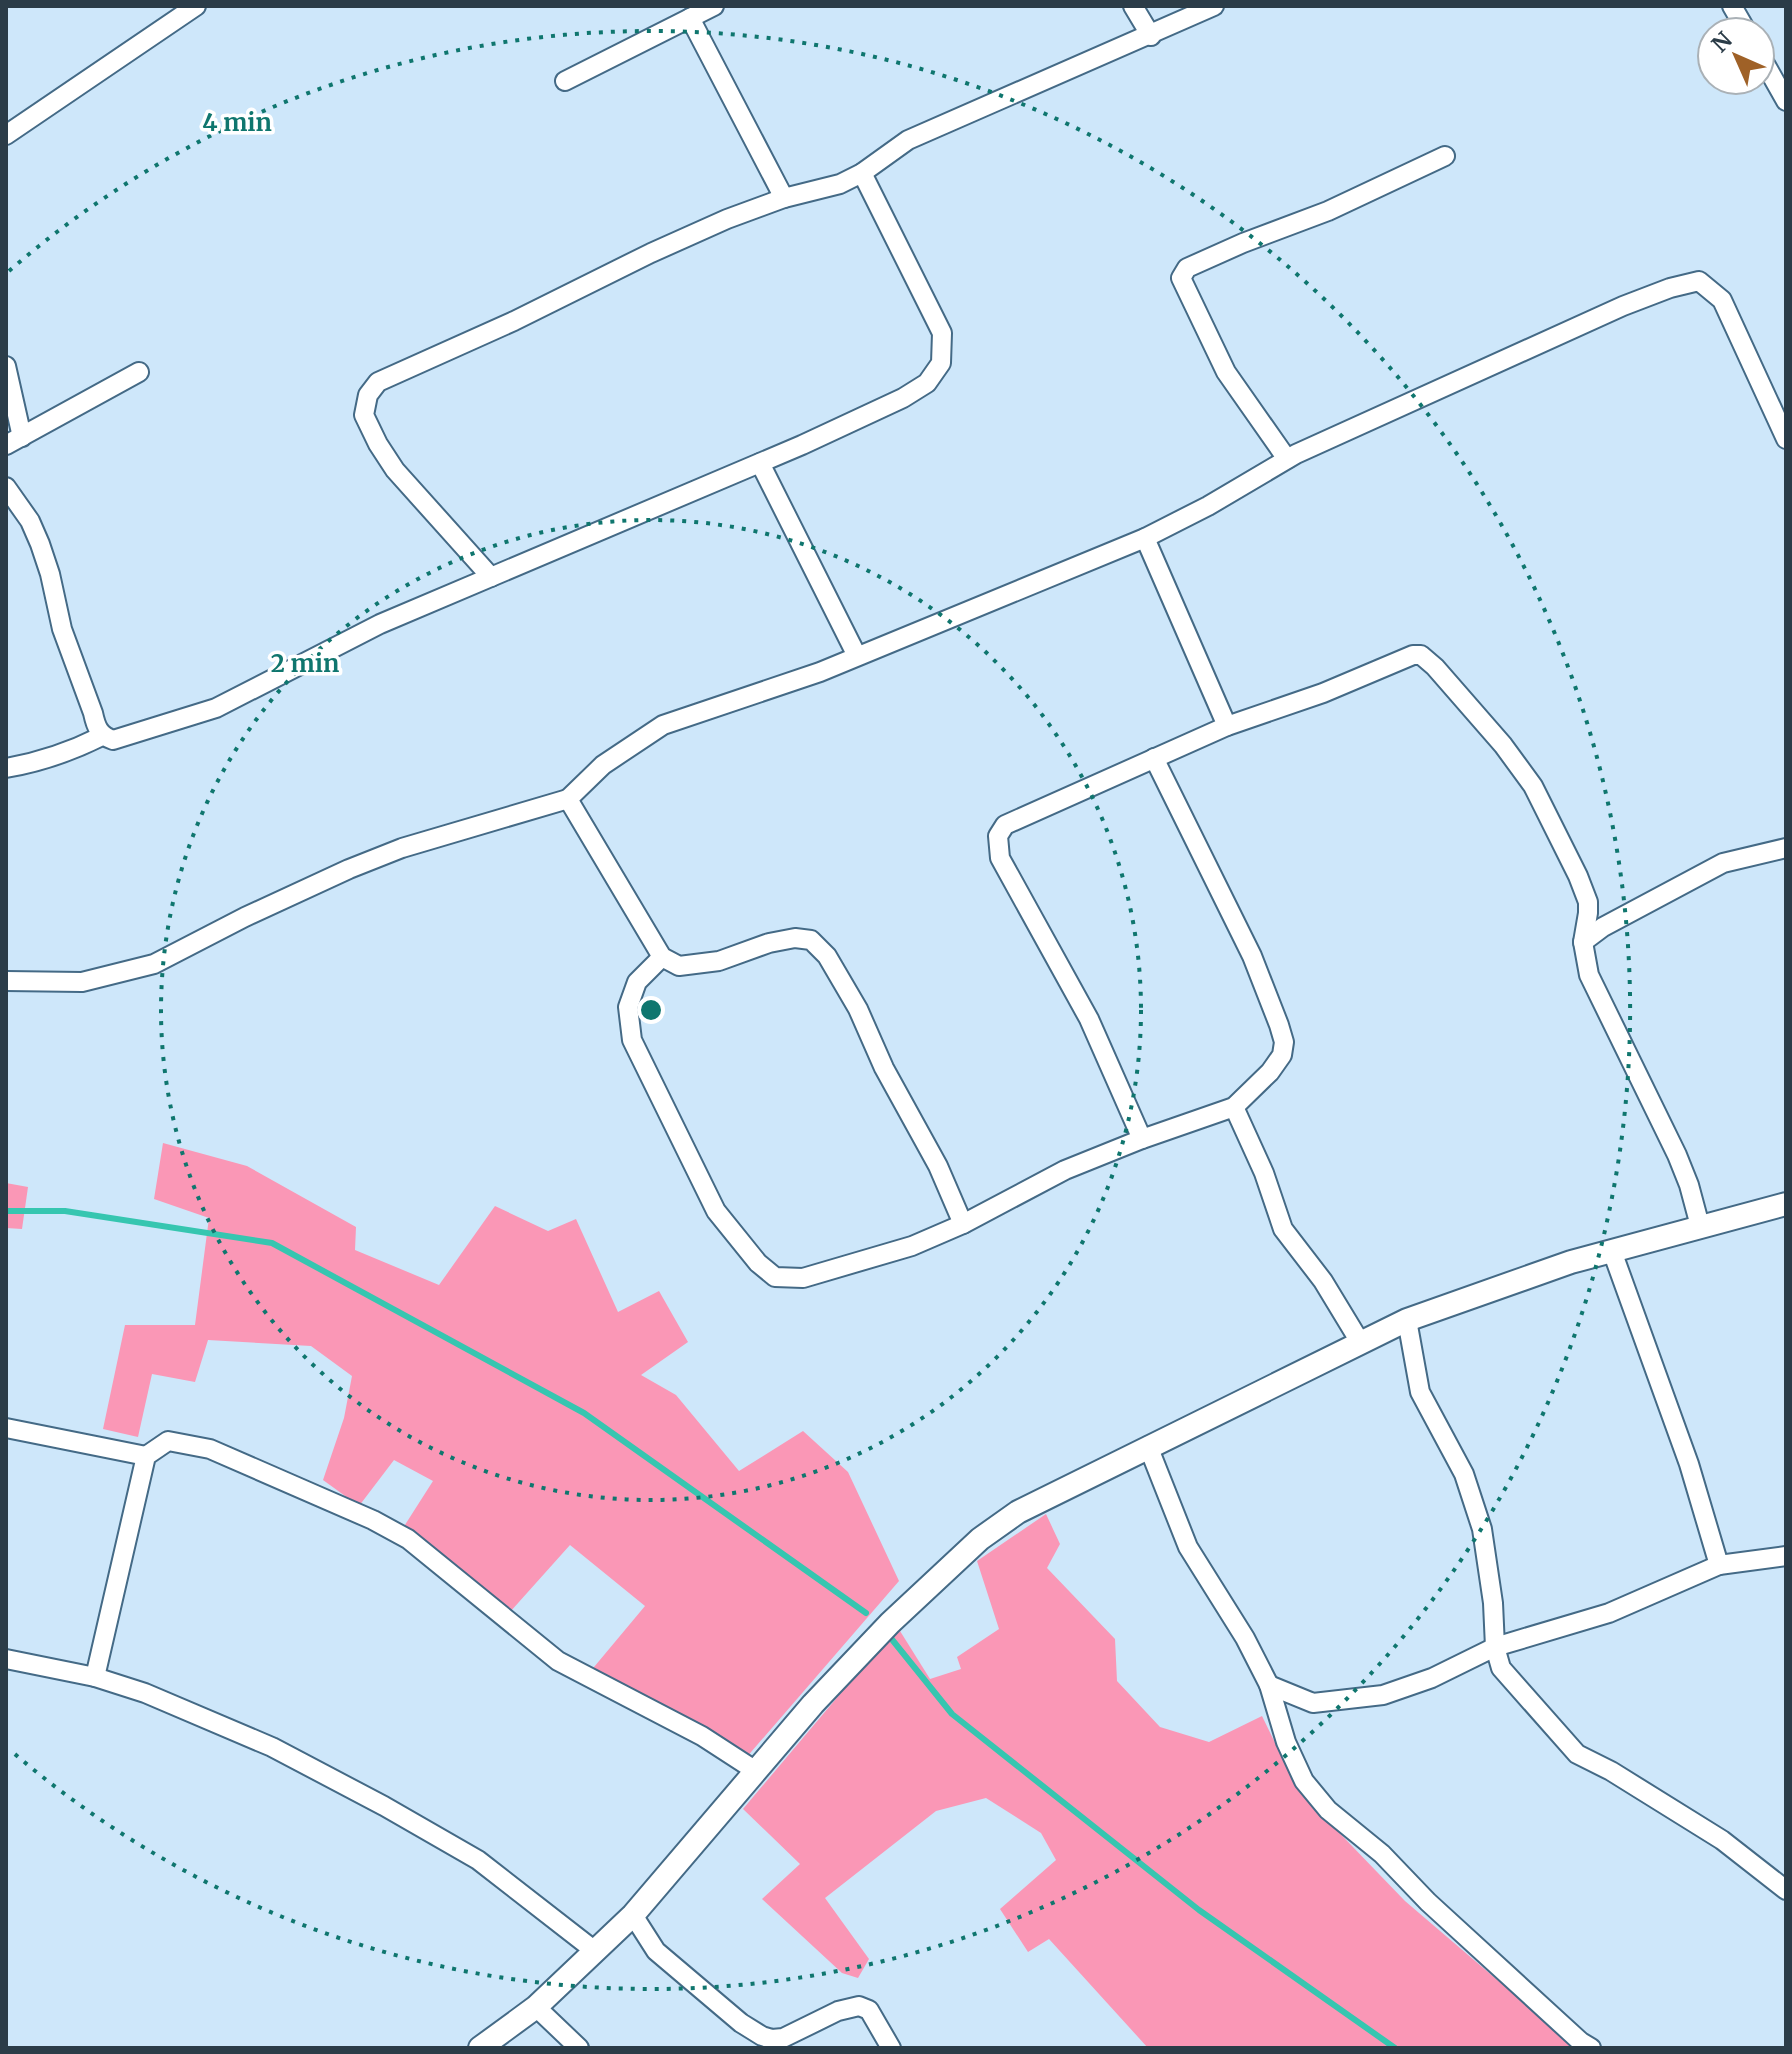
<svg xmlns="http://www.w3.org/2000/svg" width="1792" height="2054" viewBox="0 0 1792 2054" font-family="Merriweather,serif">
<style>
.green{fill:#fa97b6}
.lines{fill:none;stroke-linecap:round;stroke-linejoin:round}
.stream{stroke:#36c6b0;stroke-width:6}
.minor-casing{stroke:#446a86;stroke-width:22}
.tertiary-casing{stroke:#446a86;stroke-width:26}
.minor{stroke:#fff;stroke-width:18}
.tertiary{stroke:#fff;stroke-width:22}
.ring{fill:none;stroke:#0f766e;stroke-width:4;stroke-dasharray:4 8}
.centre{fill:#0f766e;stroke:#fff;stroke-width:4}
.ring-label{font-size:24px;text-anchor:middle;font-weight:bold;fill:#0f766e;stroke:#fff;stroke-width:7;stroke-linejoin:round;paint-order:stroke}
</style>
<rect width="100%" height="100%" fill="#cee7fa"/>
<!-- green -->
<g class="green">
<polygon points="163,1143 247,1166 356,1227 355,1250 439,1285 495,1206 548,1231 576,1219 618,1312 659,1291 688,1342 641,1375 676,1395 739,1471 803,1431 848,1472 899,1581 739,1766 584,1679 645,1606 570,1545 510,1612 403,1528 433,1481 394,1460 359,1506 323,1480 344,1418 352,1376 311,1346 208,1340 195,1382 152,1374 138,1437 103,1429 125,1325 195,1325 209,1218 154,1199"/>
<polygon points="6,1183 28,1187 22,1229 6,1228"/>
<polygon points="1046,1514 1060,1544 1047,1568 1115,1639 1117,1681 1160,1727 1209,1742 1262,1716 1298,1790 1405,1901 1577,2048 1148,2048 1049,1939 1028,1952 1000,1909 1056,1860 1041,1833 986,1798 936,1811 825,1898 869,1959 858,1978 842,1973 762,1899 800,1864 743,1809 862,1668 900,1631 930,1679 961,1669 957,1657 999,1629 977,1561"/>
</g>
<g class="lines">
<!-- stream -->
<g class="stream">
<polyline points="6,1211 65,1211 272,1243 584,1413 866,1613"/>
<polyline points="890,1637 952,1714 1199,1910 1395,2048"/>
</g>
<!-- minor casing -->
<g class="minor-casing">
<g id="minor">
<polyline points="1133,6 1151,36"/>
<polyline points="1732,6 1747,32"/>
<polyline points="690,18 784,198"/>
<polyline points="1760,55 1786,101"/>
<polyline points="565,81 714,6"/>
<polyline points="6,135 196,6"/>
<polyline points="6,366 22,437"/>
<polyline points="6,445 139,372"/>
<polyline points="1287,459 1226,372 1181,278 1187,268 1243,243 1328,211 1445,156"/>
<polyline points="760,463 857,656"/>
<path d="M6 487 30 521 40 544 50 574 62 629 93 713C96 727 99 735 113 740L216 708 380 624 802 445 903 398 927 383 941 363 942 333 862 173"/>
<polyline points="1145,538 1208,506 1296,454 1623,306 1670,288 1699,281 1722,300 1786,439"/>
<polyline points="491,577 395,470 378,444 364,415 368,395 378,382 514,321 651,253 727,219 784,198 840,184 862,173 908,140 1214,6"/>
<path d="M6 768C41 762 70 752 102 736"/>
<polyline points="1583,942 1603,927 1723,863 1786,848"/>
<polyline points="662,957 637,982 628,1007 632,1040 716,1211 758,1263 775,1277 803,1278 912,1246 963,1224 1065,1170 1142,1139 1234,1107 1270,1072 1282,1055 1284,1042 1279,1025 1252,956 1154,758"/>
<polyline points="6,981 82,982 154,964 245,917 349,869 402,848 568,799"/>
<polyline points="1234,1107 1264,1173 1283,1229 1323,1281 1360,1342"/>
<polyline points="1142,1139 1089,1019 1000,858 998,836 1005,825 1227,726 1323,693 1413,655 1421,655 1435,667 1503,745 1533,786 1578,876 1588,902 1588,913 1583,942 1589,975 1677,1155 1689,1185 1700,1226"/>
<polyline points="963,1224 938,1166 884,1068 858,1009 827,956 811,940 795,938 769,943 719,961 679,966 662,957 568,799 603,765 663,725 820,672 1145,538 1227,726"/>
<polyline points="1612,1251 1689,1464 1719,1565"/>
<polyline points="1407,1320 1420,1392 1464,1474 1482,1529 1493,1603 1495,1647 1501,1668 1577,1754 1611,1771 1722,1840 1786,1890"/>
<polyline points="6,1428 146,1456"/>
<polyline points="1148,1446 1188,1547 1245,1638 1269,1685 1286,1742 1304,1781 1328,1810 1382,1854 1428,1902 1581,2042 1591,2048"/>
<polyline points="6,1659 95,1677 145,1693 272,1747 384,1806 478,1860 595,1951"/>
<polyline points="95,1677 146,1456 168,1441 210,1449 373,1520 408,1539 558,1661 702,1736 756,1771"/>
<polyline points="1269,1685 1313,1703 1383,1695 1432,1678 1495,1647 1609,1613 1719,1565 1786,1556"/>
<polyline points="633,1915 656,1951 741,2023 762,2036 772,2039 783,2038 838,2011 859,2006 869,2010 891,2048"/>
<polyline points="536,2007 579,2048"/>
</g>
</g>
<!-- tertiary casing -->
<g class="tertiary-casing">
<polyline id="tertiary" points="480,2048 536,2007 633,1915 813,1704 890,1623 980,1539 1018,1512 1407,1320 1571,1262 1786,1204"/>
</g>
<!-- minor -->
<use href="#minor" class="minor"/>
<!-- tertiary -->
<use href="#tertiary" class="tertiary"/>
</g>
<!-- distance rings -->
<g class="ring">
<circle cx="651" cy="1010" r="490"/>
<path d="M9 271A979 979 0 1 1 9 1749"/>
</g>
<circle cx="651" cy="1010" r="12" class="centre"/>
<g class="ring-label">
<text x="237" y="131">4 min</text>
<text x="305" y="672">2 min</text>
</g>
<!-- border -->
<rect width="1792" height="2054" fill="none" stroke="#2b3c48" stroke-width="16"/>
<!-- north arrow -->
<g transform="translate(1736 56) rotate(315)"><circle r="38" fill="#ffffff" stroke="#aab1b6" stroke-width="2"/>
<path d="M0-6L14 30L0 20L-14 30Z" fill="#9f6127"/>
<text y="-12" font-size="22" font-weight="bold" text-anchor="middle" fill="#2b3c48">N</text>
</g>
</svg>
